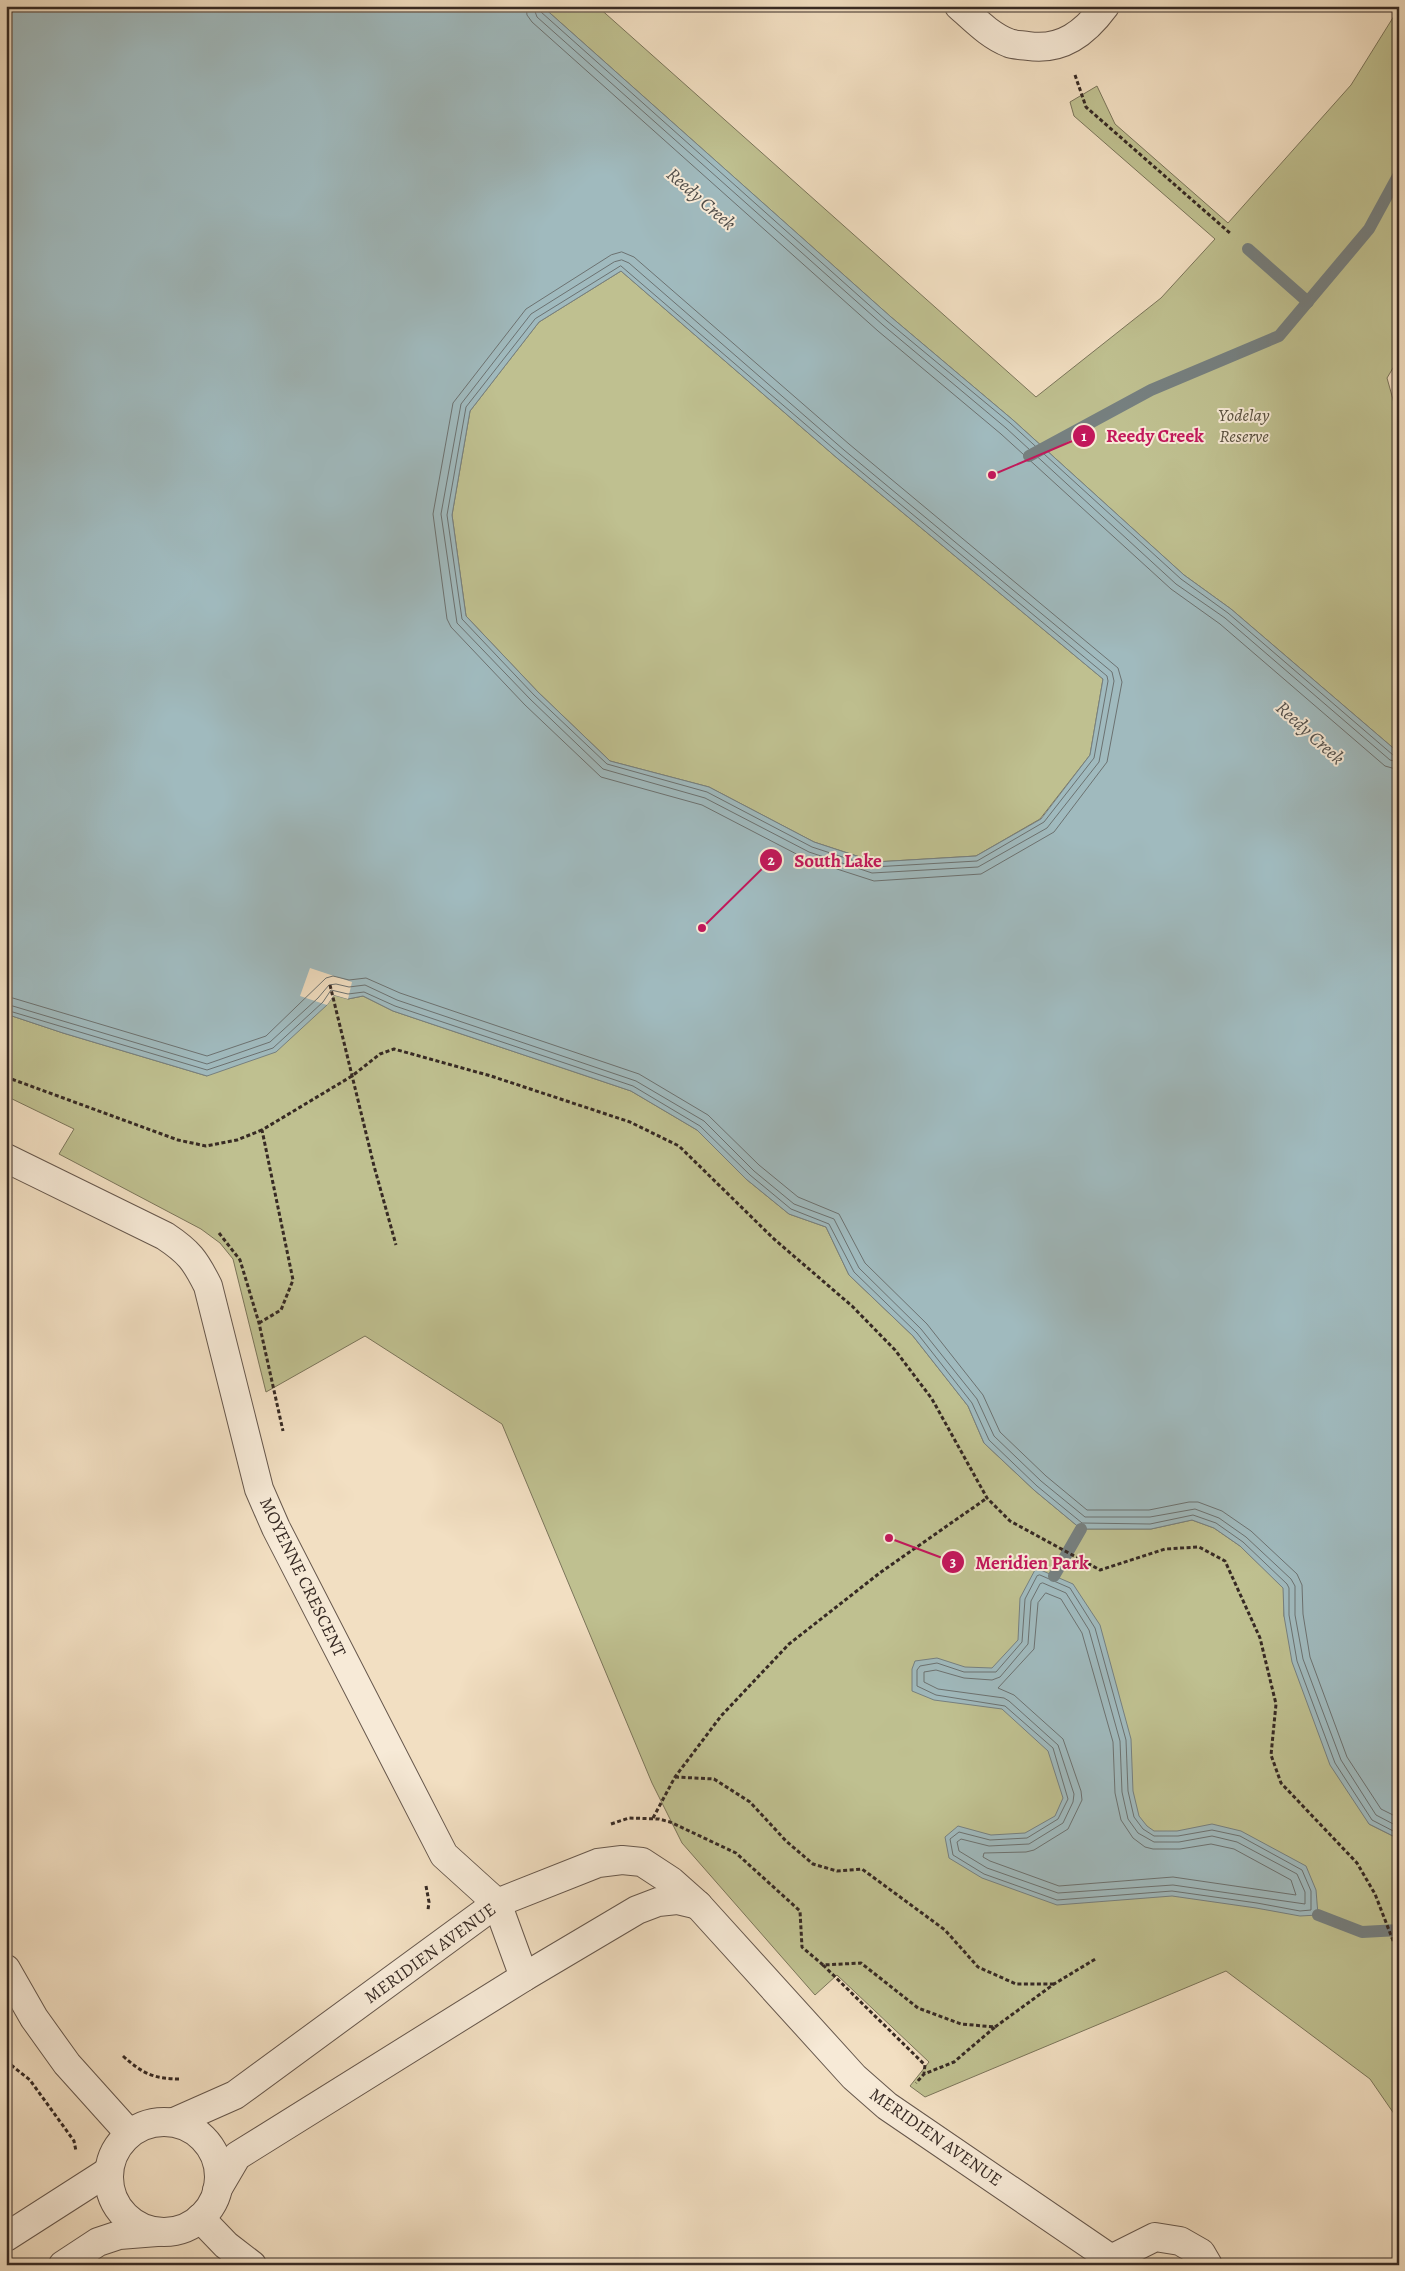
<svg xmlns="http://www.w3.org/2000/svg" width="1405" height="2271" viewBox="0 0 1405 2271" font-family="Alegreya,serif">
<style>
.green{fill:#bfc090;stroke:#7b755a}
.water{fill:#a0babe;stroke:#768080;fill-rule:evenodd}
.pier{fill:#f2dfc2}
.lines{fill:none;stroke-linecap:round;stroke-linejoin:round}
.shore{stroke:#6c7271;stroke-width:1}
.stream{stroke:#768080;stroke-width:12}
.street-casing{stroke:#66574c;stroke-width:30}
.path{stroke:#372a24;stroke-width:3;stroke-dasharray:4 2.5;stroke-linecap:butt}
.street{stroke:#f7ead7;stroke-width:28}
.labels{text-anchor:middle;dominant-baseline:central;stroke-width:4;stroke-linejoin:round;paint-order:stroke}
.park-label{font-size:18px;font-style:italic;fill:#59503f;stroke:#f7ead7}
.street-label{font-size:18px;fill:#372a24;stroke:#f7ead7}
.water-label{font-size:19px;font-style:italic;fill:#514e4a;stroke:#f7ead7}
.leader{fill:none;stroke:#c2185b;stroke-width:2}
.callout-dot{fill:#c2185b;stroke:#f7ead7;stroke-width:2}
.mark-label{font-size:15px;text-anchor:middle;font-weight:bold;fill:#fff}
.callout-label{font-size:19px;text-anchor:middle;font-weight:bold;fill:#c2185b;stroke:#f7ead7;stroke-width:4;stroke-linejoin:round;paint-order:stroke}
</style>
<rect width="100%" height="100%" fill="#f2dfc2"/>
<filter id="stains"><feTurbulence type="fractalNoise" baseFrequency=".004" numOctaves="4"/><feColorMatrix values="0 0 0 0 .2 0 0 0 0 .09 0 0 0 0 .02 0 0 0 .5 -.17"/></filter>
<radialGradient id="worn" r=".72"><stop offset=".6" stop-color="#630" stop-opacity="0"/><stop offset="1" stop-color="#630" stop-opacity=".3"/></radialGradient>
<!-- green -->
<g class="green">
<polygon points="542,6 597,6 1036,397 1161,298 1215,239 1074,116 1070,102 1097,86 1115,124 1228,223 1351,85 1399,8 1399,358 1387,378 1399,421 1399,753 1231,609 1184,575 1013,420 891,317"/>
<polygon points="621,271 837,458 1103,679 1090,755 1040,819 976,856 875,862 814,842 709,787 610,761 538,692 466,616 452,515 470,411 539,322"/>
<polygon points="310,968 348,999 363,996 393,1011 631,1091 697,1130 746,1179 789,1214 826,1227 849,1275 913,1336 968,1406 984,1443 1034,1490 1081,1529 1151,1529 1192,1520 1214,1528 1240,1546 1284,1588 1284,1616 1369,1824 1399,1839 1399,2121 1370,2079 1226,1971 925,2097 910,2086 929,2062 837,1975 815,1995 682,1843 652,1783 502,1424 365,1336 266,1392 233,1259 220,1243 201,1229 59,1154 74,1129 6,1096 6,1014 63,1033 207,1076"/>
</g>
<!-- water -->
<g class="water">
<path d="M6 6H542L891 317 1013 420 1184 575 1231 609 1399 753V1839L1369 1824 1330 1765 1292 1662 1284 1616 1283 1588 1240 1546 1214 1528 1192 1520 1151 1529H1081L1034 1490 984 1443 968 1406 913 1336 849 1275 826 1227 789 1214 746 1179 697 1130 631 1091 393 1011 363 996 348 999 334 995 327 1005 276 1052 207 1076 63 1033 6 1014ZM621 271 837 458 1103 679 1090 755 1041 819 976 856 875 862 814 842 709 787 610 761 538 692 466 616 452 515 470 411 539 322Z"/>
<polygon points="1036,1568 1073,1584 1100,1625 1131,1739 1133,1791 1139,1816 1147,1826 1154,1831 1177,1831 1212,1824 1241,1831 1306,1866 1316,1890 1318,1915 1300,1916 1256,1908 1172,1896 1057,1905 982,1878 949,1858 945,1837 958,1826 991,1835 1025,1833 1055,1816 1063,1798 1048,1751 1002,1709 934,1700 912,1691 912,1669 915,1661 937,1658 965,1667 992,1668 1018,1640 1020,1598"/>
</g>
<!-- pier -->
<polygon class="pier" points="310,968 352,982 348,999 334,995 327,1005 300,996"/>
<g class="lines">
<!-- shore -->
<g class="shore">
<polyline points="526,6 527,15 532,22 878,331 1001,434 1171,589 1220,624 1385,766 1399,770"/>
<polyline points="533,6 537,17 883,325 1006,428 1176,584 1225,618 1390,760 1399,762"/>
<polyline points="539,6 541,12 887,321 1010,423 1181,579 1228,613 1393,755 1399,756"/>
<polygon points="622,252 634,257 849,444 1118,668 1122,682 1107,762 1054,832 981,874 874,881 806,859 702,805 601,777 525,705 451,627 447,619 433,514 453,403 526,309 611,255"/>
<polygon points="622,260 629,263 844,450 1112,672 1114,681 1099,762 1047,828 978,867 872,873 809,852 705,798 603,769 530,699 457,623 441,514 461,404 531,314 614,262"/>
<polygon points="621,266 840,454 1107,676 1108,681 1094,758 1044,822 977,861 873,867 812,847 707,792 607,764 534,695 462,619 447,515 466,407 535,319"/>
<polyline points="6,996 207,1056 266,1036 326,978 333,976 349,980 366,978 400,993 639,1074 708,1115 759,1165 798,1197 839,1214 865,1263 927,1324 983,1395 1000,1432 1046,1476 1087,1510 1149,1510 1189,1502 1198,1502 1222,1511 1251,1531 1297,1574 1302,1585 1303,1614 1310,1657 1347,1757 1381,1809 1399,1818"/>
<polyline points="6,1004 207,1064 270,1042 318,998 329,985 336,984 349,987 365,985 397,1000 636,1081 704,1121 754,1171 794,1204 834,1219 859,1268 921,1329 977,1399 994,1436 1041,1481 1085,1517 1150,1517 1195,1509 1219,1518 1246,1537 1291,1579 1295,1586 1295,1615 1303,1659 1341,1760 1376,1815 1399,1827"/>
<polyline points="6,1010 207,1070 273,1048 323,1002 331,990 348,994 364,992 395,1006 633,1086 700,1126 750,1175 791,1209 829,1224 854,1272 917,1333 972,1403 989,1440 1037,1486 1082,1523 1150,1524 1193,1515 1216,1523 1243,1542 1287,1584 1289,1588 1289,1615 1297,1661 1335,1763 1372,1820 1399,1834"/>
<polygon points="1040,1575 1070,1588 1095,1628 1126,1740 1128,1791 1134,1817 1143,1829 1154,1836 1178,1836 1212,1830 1240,1836 1302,1870 1311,1891 1311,1910 1300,1911 1257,1903 1172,1891 1057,1900 984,1874 953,1855 950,1839 959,1832 990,1840 1027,1838 1058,1819 1068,1799 1053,1748 1005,1706 936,1695 917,1686 917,1670 920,1666 937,1663 964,1672 996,1672 1022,1642 1025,1599 1037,1576"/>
<polygon points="1043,1583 1066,1593 1089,1630 1120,1741 1122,1792 1128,1819 1138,1833 1154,1842 1179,1842 1212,1836 1237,1842 1297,1874 1305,1892 1305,1904 1173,1885 1058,1893 987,1868 959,1851 957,1842 961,1839 989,1846 1029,1844 1063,1823 1073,1802 1074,1794 1058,1745 1009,1701 1004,1698 938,1689 924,1682 924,1672 936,1670 964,1678 992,1680 1000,1677 1028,1644 1031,1601 1040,1584"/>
<polygon points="1046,1593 1061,1599 1082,1633 1113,1742 1115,1793 1121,1820 1133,1838 1145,1847 1153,1849 1180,1849 1211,1844 1234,1849 1291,1880 1296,1895 1173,1877 1059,1886 990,1861 983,1857 984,1853 1026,1852 1034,1850 1068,1829 1082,1800 1081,1791 1063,1739 1014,1695 998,1688 1034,1649 1038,1603"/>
</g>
<!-- stream -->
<g class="stream">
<polyline points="1248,249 1308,302"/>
<polyline points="1029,456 1151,390 1279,336 1369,229 1399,174"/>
<polyline points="1054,1576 1081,1529"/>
<polyline points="1318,1915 1362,1932 1399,1930"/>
</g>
<!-- street casing -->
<g class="street-casing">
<g id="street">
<path d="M959 6C974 19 990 36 1009 43 1014 45 1022 45 1028 46 1062 51 1085 33 1105 6"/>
<path d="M6 1158 165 1236C189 1252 195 1260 208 1286L259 1489 276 1528 444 1855 497 1903 524 1977"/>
<polyline points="698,1905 854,2077 887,2106 1120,2265"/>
<polyline points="6,1969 34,2018 67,2064 129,2133"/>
<polyline points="174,2122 235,2095 497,1903 598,1863 622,1860 642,1862 671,1881 698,1905 677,1900 658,1902 637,1910 524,1977 237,2156 217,2190"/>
<circle cx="164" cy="2177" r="55"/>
<polyline points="200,2218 226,2245 252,2265"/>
<polyline points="6,2237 109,2171"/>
<polyline points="1111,2259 1155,2237 1180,2241 1201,2253 1208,2265"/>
<polyline points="63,2265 98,2242 119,2235 157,2232"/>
</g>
</g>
<!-- path -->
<g class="path">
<polyline points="1075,75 1086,107 1231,234"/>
<polyline points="330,985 374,1166 396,1245"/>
<polyline points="6,1077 178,1140 206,1146 237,1140 262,1130"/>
<polyline points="219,1233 240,1260 259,1323 283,1431"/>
<polyline points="259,1323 281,1310 293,1280 262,1130 352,1076 380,1054 394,1049 491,1076 630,1122 679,1146 774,1239 852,1306 895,1350 932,1399 987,1498 1010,1521 1100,1570 1165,1549 1199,1547 1225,1561 1260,1638 1276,1704 1271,1755 1281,1783 1357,1863 1375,1894 1399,1956"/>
<polyline points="675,1777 714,1779 750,1802 786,1841 813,1864 837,1871 862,1869 945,1930 978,1967 1016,1984 1054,1984"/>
<polyline points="653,1818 675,1777 721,1716 789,1644 881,1572 987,1498"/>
<polyline points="611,1824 629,1818 659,1819 670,1822 736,1853 800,1911 802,1947 823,1965 861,1963 918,2008 961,2024 995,2027 954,2062 924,2074 916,2083"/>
<polyline points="426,1886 429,1902 428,1910"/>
<polyline points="823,1965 925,2065 924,2073"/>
<polyline points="995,2027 1054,1984 1097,1958"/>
<path d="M123 2056C143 2074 154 2079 181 2079"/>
<polyline points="6,2061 30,2080 74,2141 76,2151"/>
</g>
<!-- street -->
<use href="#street" class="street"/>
</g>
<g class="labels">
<!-- park labels -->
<g class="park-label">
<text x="1244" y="415">Yodelay<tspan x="1244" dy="21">Reserve</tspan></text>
</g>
<!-- street labels -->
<g class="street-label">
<text transform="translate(303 1577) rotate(64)">MOYENNE CRESCENT</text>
<text transform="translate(430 1953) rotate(-36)">MERIDIEN AVENUE</text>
<text transform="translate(936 2137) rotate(35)">MERIDIEN AVENUE</text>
</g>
<!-- water labels -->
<g class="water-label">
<text transform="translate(701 199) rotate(41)">Reedy Creek</text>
<text transform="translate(1310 733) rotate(42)">Reedy Creek</text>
</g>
</g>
<!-- callouts -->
<path class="leader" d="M992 475L1084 436M702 928L771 860M889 1538L953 1562"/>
<g class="callout-dot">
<circle cx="992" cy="475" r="5"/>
<circle cx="702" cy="928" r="5"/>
<circle cx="889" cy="1538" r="5"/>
<circle cx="1084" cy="436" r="12"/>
<circle cx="771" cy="860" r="12"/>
<circle cx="953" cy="1562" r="12"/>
</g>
<g class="mark-label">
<text x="1084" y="441">1</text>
<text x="771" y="865">2</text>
<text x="953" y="1567">3</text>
</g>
<g class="callout-label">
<text x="1155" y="442">Reedy Creek</text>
<text x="838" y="867">South Lake</text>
<text x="1032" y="1569">Meridien Park</text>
</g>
<!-- margin -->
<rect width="1405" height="2271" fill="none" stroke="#f2dfc2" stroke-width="25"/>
<rect x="8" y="8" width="1390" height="2256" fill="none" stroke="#372a24" stroke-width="2.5"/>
<rect x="12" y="12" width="1380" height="2246" fill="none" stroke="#372a24"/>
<rect width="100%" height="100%" filter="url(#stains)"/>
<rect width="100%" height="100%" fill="url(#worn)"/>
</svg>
